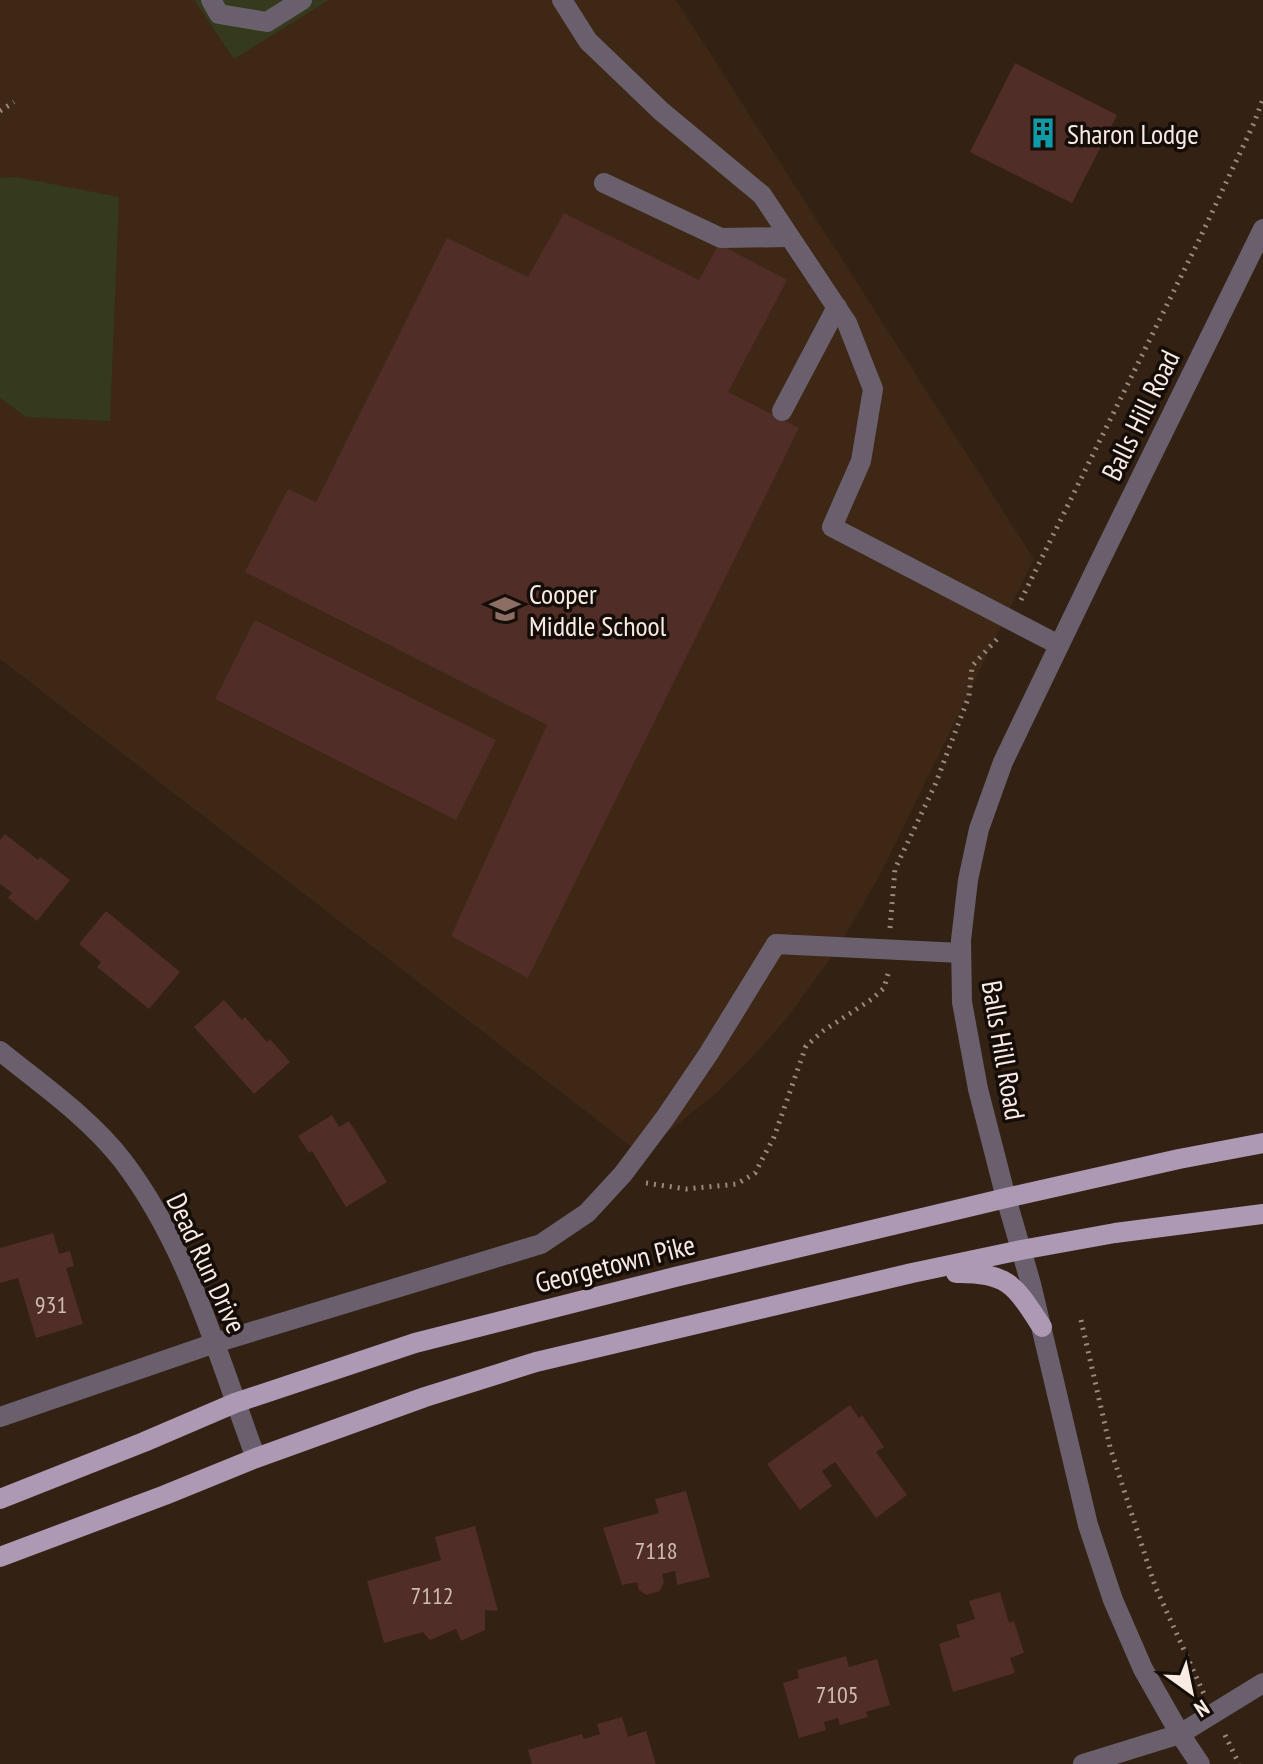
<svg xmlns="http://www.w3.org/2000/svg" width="1263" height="1764" viewBox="0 0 1263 1764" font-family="'PT Sans Narrow',sans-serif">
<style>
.built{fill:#3f2716}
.green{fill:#343a1b}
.building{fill:#502d26}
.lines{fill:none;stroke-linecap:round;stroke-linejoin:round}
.path{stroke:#99897f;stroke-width:5;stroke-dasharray:2 6;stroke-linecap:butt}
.minor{stroke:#6a606d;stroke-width:20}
.major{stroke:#ae99b5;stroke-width:20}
.labels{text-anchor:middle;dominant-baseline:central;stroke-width:7;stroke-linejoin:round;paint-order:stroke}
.number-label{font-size:24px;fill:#cebcb4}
.poi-label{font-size:28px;fill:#f8ebe3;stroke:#150d08;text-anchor:start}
.street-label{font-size:28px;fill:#f8ebe3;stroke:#150d08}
</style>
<rect width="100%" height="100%" fill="#332114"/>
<!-- built -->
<polygon class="built" points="0,0 676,0 1034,559 881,873 838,948 787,1018 754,1055 715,1094 641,1154 0,659"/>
<!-- green -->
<g class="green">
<polygon points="194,0 329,0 234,59"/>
<polygon points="16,177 119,197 110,421 26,417 0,398 0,178"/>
</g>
<!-- building -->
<g class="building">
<polygon points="1015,63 1117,115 1072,203 970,152"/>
<polygon points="564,213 699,280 719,244 787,280 728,392 799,428 528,978 451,936 547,725 245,572 288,489 316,502 447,238 528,277"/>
<polygon points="255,620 496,740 456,820 215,699"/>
<polygon points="5,834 38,860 40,857 70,880 37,921 8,898 12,893 0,884 0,840"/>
<polygon points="106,911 180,972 149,1009 97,967 101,962 79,944"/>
<polygon points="224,1000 242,1020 245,1017 267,1042 270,1039 290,1062 254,1094 194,1027"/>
<polygon points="332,1115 339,1127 349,1121 387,1182 346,1207 312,1151 309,1153 298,1136"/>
<polygon points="53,1233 59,1254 70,1251 74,1266 66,1268 83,1324 36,1338 18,1278 0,1283 0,1248"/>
<polygon points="850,1405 859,1418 862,1415 884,1447 876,1452 907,1495 876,1518 835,1462 822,1471 832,1486 800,1510 767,1464"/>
<polygon points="686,1491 710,1577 677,1585 675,1571 662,1574 664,1582 660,1591 646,1595 639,1590 637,1582 622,1585 603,1528 659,1513 655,1499"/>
<polygon points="475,1526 498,1611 485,1610 485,1630 461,1641 456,1629 430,1640 423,1632 384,1643 367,1581 441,1560 435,1537"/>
<polygon points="1000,1592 1009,1623 1014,1621 1024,1653 1010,1658 1015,1673 953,1692 939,1644 960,1637 956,1625 975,1619 969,1601"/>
<polygon points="846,1656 849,1667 877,1659 890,1705 866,1712 868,1717 840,1725 838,1718 824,1722 826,1730 799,1738 783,1683 799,1678 797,1670"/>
<polygon points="622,1717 628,1737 646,1731 656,1764 532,1764 528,1750 582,1734 584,1739 600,1734 597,1724"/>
</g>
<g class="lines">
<!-- path -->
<g class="path">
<polyline points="0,111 14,102"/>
<polyline points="1021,600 1200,238 1254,123 1263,99"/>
<polyline points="890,928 895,869 935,785 969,696 972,666 997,639"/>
<polyline points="646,1183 686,1189 737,1184 755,1173 774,1137 806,1046 823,1031 872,999 884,988 888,974"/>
<polyline points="1081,1320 1110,1447 1155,1586 1204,1694"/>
<polyline points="1225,1735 1239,1764"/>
</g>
<!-- minor -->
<g class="minor">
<polyline points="211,0 219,14 267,22 302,0"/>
<polyline points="562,0 588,41 661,111 762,195 847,323 873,389 861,461 832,527 1059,645"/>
<polyline points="604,183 721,238 789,237"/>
<polyline points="782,411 837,307"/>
<path d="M0 1051C42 1085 90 1118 123 1161 189 1248 218 1357 256 1458"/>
<polyline points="0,1417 215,1343 541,1244 587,1213 623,1174 665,1118 709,1053 776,944 961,953"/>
<polyline points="1083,1764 1180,1734 1263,1683"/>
<polyline points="1200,1764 1180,1734 1143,1669 1113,1600 1088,1525 1031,1284 1006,1198 978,1089 962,1002 961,940 968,880 979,829 1003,762 1094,573 1263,229"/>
</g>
<!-- major -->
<g class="major">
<path d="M956 1273C1009 1272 1015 1286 1042 1327"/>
<polyline points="0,1499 144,1442 235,1403 415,1343 675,1277 1006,1198 1179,1159 1263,1143"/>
<polyline points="0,1557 165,1495 256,1458 425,1397 536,1362 912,1273 1021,1250 1115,1233 1263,1214"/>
</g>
</g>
<!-- icons -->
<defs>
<g id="building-bare" transform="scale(2.4)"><path d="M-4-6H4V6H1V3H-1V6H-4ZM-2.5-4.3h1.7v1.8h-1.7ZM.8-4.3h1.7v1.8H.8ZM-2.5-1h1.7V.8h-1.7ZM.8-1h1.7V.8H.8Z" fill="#0f9aa8" stroke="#150d08" stroke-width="2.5" paint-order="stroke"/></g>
<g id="school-bare" transform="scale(2.4)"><path d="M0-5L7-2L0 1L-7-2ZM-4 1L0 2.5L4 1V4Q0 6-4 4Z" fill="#8d6e63" stroke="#150d08" stroke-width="2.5" paint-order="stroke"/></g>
</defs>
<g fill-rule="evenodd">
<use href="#building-bare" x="1043" y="133"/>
<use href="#school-bare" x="505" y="609"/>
</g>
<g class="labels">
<!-- number labels -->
<g class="number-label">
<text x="51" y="1304">931</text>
<text x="656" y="1550">7118</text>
<text x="432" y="1595">7112</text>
<text x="837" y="1694">7105</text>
</g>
<!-- poi labels -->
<g class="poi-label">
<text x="1067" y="133">Sharon Lodge</text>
<text x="529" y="593">Cooper<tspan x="529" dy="32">Middle School</tspan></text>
</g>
<!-- street labels -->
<g class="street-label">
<text transform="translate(1140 415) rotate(-64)">Balls Hill Road</text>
<text transform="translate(1004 1050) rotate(80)">Balls Hill Road</text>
<text transform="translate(207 1263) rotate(65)">Dead Run Drive</text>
<text transform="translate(615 1263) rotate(-14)">Georgetown Pike</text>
</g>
</g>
<!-- north arrow -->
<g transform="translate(1191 1692) rotate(147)" stroke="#150d08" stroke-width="6" paint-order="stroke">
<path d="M0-6L14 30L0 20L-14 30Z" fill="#f8ebe3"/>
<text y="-12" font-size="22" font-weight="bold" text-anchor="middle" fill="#f8ebe3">N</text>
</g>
</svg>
